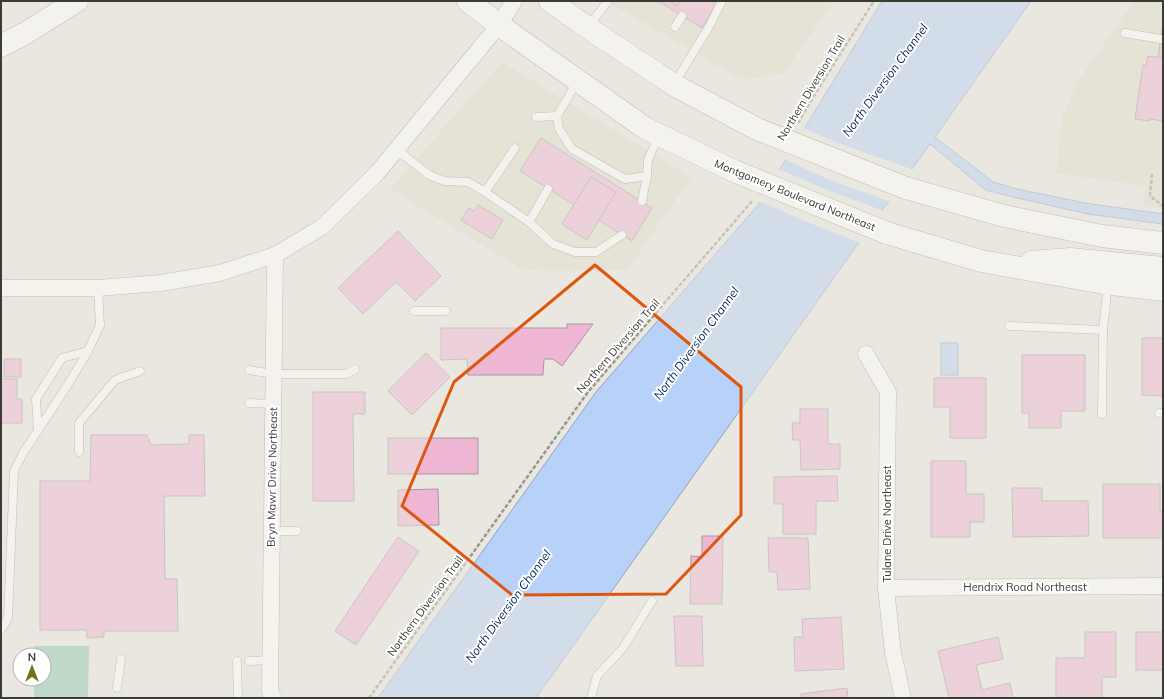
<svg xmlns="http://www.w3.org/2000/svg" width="1164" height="699" viewBox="0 0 1164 699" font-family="Mulish,sans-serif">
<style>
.built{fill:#e0ddcd}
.green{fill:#8ac7ab}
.water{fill:#b8d1f8;stroke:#92a4be}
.pier{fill:#e9e7df}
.building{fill:#f0b7d4;stroke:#a29a9d}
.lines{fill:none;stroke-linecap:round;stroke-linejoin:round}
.lane-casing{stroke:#8f8d86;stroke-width:9}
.street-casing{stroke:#8f8d86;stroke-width:17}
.secondary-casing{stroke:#8f8d86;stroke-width:23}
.primary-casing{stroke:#8f8d86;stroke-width:23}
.path{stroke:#989791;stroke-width:2.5;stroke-dasharray:4 2;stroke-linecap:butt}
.lane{stroke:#fff;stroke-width:8}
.street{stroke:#fff;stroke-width:16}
.secondary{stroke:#fff;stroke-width:22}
.primary{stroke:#fff;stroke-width:22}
.primary-bridge-casing{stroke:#8f8d86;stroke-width:23;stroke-linecap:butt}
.primary-bridge{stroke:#fff;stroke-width:22}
.marked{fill:none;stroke:#df570e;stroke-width:3;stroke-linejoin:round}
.labels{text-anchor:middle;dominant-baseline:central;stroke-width:4;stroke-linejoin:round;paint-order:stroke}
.street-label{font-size:11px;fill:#3a3a37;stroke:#fff}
.water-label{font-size:12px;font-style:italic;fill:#02285e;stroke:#fff}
</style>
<rect width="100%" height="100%" fill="#e9e7df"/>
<!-- built -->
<g class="built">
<polygon points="606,1 834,1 784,73 742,80"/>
<polygon points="1134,1 1163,1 1163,209 1143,206 1146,186 1056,173 1062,117 1078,81"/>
<polygon points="502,62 691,177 628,270 543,271 520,268 390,189"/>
</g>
<!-- green -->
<polygon class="green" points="34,646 89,646 88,698 34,698 34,679 44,679 44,655 34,655"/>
<!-- water -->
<g class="water">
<polygon points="882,1 1031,1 935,137 993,182 1017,189 1085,203 1163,214 1163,224 1088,214 1013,197 986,190 930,144 850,255 536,698 378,698 596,392 758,205"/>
<rect x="941" y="343" width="17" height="32"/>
</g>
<!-- pier -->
<g class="pier">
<polygon points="803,128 846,146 914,170 891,202 825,178 784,159"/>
<polygon points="778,169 827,190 884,211 861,243 807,222 759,201"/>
</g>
<!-- building -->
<g class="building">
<polygon points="658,1 718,1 702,28"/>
<polygon points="669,1 680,1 677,6"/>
<polygon points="1163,23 1163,58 1158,57"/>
<polygon points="1148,56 1163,58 1163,121 1150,119 1150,121 1135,119 1143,65 1146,66"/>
<polygon points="541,138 652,208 632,241 520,171"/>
<polygon points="591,177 616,192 587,240 562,224"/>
<polygon points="478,205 503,220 492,239 461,220 469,208 474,211"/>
<polygon points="398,231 441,276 415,301 396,282 363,314 338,288"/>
<polygon points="567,324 593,324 562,366 553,359 544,359 543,375 468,375 467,359 441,360 441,328 567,328"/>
<polygon points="1142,338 1163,338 1163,396 1142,395"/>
<polygon points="426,353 450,377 412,415 388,391"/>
<polygon points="1022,355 1085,355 1085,411 1061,411 1061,428 1029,428 1029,413 1022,413"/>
<rect x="4" y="359" width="17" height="18"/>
<polygon points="934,378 986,378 986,438 950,438 950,407 934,407"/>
<polygon points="1,379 17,379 17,399 22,399 22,423 1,423"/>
<polygon points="313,392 365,392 365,414 353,414 354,501 313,501"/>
<polygon points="800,409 828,409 828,444 840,444 840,469 801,470 800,440 793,440 792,423 800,423"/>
<polygon points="91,435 147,435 151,445 189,444 189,435 204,435 205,496 164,496 165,579 177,579 178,631 104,631 104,637 87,638 87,630 40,630 40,481 90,481"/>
<rect x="388" y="438" width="90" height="36"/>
<polygon points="931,461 966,461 966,494 984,494 984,522 970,522 970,537 931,537"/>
<polygon points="837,476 838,501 816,501 816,534 783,534 783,504 774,504 774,477"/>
<polygon points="1103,484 1160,484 1160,511 1163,511 1163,538 1103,538"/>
<polygon points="1012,488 1042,488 1042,501 1088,501 1089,536 1013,537"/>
<polygon points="438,489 439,525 398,526 398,490"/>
<polygon points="702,536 723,536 722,604 690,604 691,556 702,557"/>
<polygon points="398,537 419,551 356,645 335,631"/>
<polygon points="768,538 808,538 810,589 778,590 777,572 769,572"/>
<polygon points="674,616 702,616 703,666 676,666"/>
<polygon points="841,617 844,669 795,671 794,637 803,637 802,619"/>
<polygon points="1085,632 1116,632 1116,677 1102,677 1102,698 1056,698 1056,658 1085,658"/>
<rect x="1136" y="632" width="27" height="38"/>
<polygon points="998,637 1003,659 976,665 982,690 1010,683 1013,698 949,698 938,651"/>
<polygon points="847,688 848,698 801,698 801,694"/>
</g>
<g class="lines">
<!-- lane casing -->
<g class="lane-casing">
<g id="lane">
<polyline points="588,27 608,1"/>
<polyline points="675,27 682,16"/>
<polyline points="1125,33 1161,39"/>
<polyline points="674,84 710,25 722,1"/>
<polyline points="557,116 559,129 572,149 625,179 647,176"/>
<polyline points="536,117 557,116 577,82"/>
<polyline points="397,150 429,175 444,181 468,182 485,192 529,222 553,244 575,252 596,252 622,235"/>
<polyline points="485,192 515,148"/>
<polyline points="642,201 647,176 648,160 659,135"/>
<polyline points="529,222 548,189"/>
<polyline points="414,311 446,311"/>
<polyline points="1009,326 1103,330 1108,284"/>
<polyline points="249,370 273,374 347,374 355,369"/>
<polyline points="249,403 273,404"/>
<polyline points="1159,413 1163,413"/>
<polyline points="1102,414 1103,330"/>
<polyline points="38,430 36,399 62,358 88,351"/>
<polyline points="79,452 79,423 115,380 140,371"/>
<polyline points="272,531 297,531"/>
<polyline points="1,630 8,618 14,471 23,453 67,386 88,351 100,325 98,288"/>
<polyline points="237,661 238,698"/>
<polyline points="249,661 271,660"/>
<polyline points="117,688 121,659"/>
<polyline points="591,698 597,676 623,648 652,601"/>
</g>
</g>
<!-- street casing -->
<g class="street-casing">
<g id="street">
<polyline points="1,288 98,288 161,283 220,273 275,255 322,227 377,173 499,25 514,1"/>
<polyline points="866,354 888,392 886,588 893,653 903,698"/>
<polyline points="886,588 1163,586"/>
<polyline points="274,698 270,692 275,255"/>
</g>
</g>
<!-- secondary casing -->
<g class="secondary-casing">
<polyline id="secondary" points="1,46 24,34 77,1"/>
</g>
<!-- primary casing -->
<g class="primary-casing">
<g id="primary">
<polyline points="468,1 499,25 645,128 734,171"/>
<polyline points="550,1 588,28 674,85 757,129"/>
<polyline points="906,188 1004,216 1102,236 1163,243"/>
<polyline points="887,233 981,261 1104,283 1163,290"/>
<polyline points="1031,262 1070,259 1163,268"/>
</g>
</g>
<!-- path -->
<g class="path">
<polyline points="798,123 815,94 874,1"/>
<polyline points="1152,174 1150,196 1163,206"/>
<polyline points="369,698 588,392 753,200"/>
</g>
<!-- lane -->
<use href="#lane" class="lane"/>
<!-- street -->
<use href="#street" class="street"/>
<!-- secondary -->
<use href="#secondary" class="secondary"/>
<!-- primary -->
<use href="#primary" class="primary"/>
<!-- primary-bridge casing -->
<g class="primary-bridge-casing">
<g id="primary-bridge">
<polyline points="757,129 906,188"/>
<polyline points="734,171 887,233"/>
</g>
</g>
<!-- primary-bridge -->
<use href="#primary-bridge" class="primary-bridge"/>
</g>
<!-- marked area -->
<path d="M0 0H1164V699H0ZM595 265 741 387V515L666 594 512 595 402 506 454 382Z" fill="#e9e7df" fill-opacity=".55" fill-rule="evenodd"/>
<path class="marked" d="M595 265 741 387V515L666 594 512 595 402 506 454 382Z"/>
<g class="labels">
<!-- street labels -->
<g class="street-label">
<text transform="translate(811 88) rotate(-59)">Northern Diversion Trail</text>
<text transform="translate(795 195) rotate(22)">Montgomery Boulevard Northeast</text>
<text transform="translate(618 346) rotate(-49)">Northern Diversion Trail</text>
<text transform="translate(272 477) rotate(-89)">Bryn Mawr Drive Northeast</text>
<text transform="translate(887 524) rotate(-90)">Tulane Drive Northeast</text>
<text x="1025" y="587">Hendrix Road Northeast</text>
<text transform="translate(425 606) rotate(-54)">Northern Diversion Trail</text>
</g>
<!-- water labels -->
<g class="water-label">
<text transform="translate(885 80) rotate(-54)">North Diversion Channel</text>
<text transform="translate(696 343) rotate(-54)">North Diversion Channel</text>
<text transform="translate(508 606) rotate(-54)">North Diversion Channel</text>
</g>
</g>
<!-- border -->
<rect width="1164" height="699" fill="none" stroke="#3a3a37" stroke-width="4"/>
<!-- north arrow -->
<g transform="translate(32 667)"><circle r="19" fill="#ffffff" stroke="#b0b0af"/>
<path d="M0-3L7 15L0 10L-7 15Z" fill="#767317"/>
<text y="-6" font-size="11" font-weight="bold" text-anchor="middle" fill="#3a3a37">N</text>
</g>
</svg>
